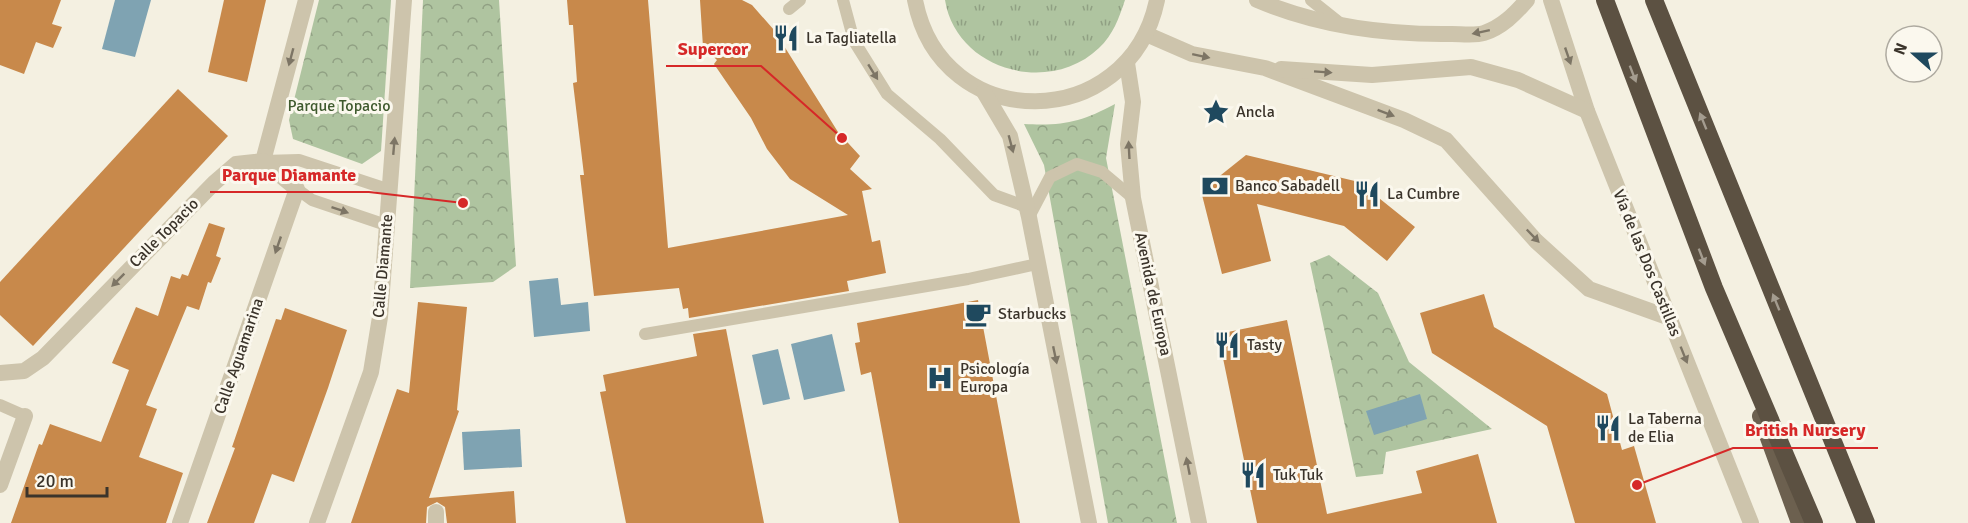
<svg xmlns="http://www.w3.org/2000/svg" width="1968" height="523" viewBox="0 0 1968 523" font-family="Signika,sans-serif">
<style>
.grass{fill:url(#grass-tufts)}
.park{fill:url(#park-crowns)}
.water{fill:#7fa3b2}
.building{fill:#c8894b}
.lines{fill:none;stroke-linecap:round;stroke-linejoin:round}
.service{stroke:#cdc4ac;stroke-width:12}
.minor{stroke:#cdc4ac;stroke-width:16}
.tertiary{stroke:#cdc4ac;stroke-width:16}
.trunk{stroke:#6c604f;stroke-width:16}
.motorway{stroke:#5c5142;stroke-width:18}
.oneway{fill:#7d7565}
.oneway2{fill:#a49c8f}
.labels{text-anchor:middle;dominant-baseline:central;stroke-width:6;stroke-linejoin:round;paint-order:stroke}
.poi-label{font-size:16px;fill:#3b342b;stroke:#fbf8ee;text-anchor:start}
.park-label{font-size:16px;fill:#3f5a2e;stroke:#fbf8ee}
.street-label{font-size:16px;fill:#3b342b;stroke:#fbf8ee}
.leader{fill:none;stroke:#d62828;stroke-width:2}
.callout-dot{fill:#d62828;stroke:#fbf8ee;stroke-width:2}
.callout-label{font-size:18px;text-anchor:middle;font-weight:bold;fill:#d62828;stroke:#fbf8ee;stroke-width:6;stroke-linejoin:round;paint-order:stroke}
</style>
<defs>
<pattern id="grass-tufts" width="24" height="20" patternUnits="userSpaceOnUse" patternTransform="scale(1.5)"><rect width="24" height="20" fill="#afc4a0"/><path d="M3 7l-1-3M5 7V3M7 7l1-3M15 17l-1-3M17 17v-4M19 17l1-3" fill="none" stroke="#90a083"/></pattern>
<pattern id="park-crowns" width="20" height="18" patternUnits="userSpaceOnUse" patternTransform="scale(1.5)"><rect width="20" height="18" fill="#afc4a0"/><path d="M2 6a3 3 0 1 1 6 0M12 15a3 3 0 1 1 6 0" fill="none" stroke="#90a083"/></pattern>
</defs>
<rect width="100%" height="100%" fill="#f4f0e1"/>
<!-- grass -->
<path class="grass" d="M945 0H1125C1119 18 1113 35 1099 48 1049 96 956 70 945 0Z"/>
<!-- park -->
<g class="park">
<polygon points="319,0 391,0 381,151 362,164 293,139 289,120"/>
<polygon points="423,0 499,0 516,266 493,282 410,288"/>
<path d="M1115 104 1106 158 1177 523H1108L1044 165 1024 124C1064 126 1081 122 1115 104Z"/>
<polygon points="1329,255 1378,293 1409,362 1492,429 1386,452 1383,474 1356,477 1310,263"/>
</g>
<!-- water -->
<g class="water">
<polygon points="115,0 151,0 135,57 102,49"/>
<polygon points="558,278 561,305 588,302 590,331 534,337 529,281"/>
<polygon points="832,334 845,391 804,400 791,344"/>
<polygon points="778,349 790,399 763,405 752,355"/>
<polygon points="1420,394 1427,419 1374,435 1366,411"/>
<polygon points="520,429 522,467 464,470 462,432"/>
</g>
<!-- building -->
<g class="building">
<polygon points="0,0 61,0 52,24 62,27 53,48 36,42 24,74 0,65"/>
<polygon points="224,0 266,0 247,82 208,72"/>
<polygon points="567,0 648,0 668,248 848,215 790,179 767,149 751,118 714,64 717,60 703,47 700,0 742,0 752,5 774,30 838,132 860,156 850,169 872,189 862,191 872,242 880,240 886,273 847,281 849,291 689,318 688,308 683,309 679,288 594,296 580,175 584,175 573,83 577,82 573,25 569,25"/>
<polygon points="178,89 228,136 33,346 0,315 0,282"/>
<polygon points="1246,155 1359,182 1415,227 1387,261 1344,226 1257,204 1271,261 1222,274 1201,191"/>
<polygon points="209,223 225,228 216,256 221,258 211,283 208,282 199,310 187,306 146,405 157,409 139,457 183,473 166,523 11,523 39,444 42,445 50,424 101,442 129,370 112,363 136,307 158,316 171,276 180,279 182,274 188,276"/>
<polygon points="1484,294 1494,327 1607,394 1622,450 1634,446 1656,523 1575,523 1547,426 1432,353 1420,313"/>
<polygon points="978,300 1020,523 899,523 871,372 861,375 855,343 860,342 857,323"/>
<polygon points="418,302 467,307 457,410 459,411 429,498 514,491 516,523 447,523 445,507 437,502 427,507 426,523 351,523 397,389 409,393"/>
<polygon points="285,308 347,330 328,388 294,482 272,474 254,523 207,523 235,448 232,447 276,319 281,320"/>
<polygon points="1287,320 1327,514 1422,493 1416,471 1478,454 1497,523 1257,523 1218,334"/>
<polygon points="726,329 764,523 626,523 600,392 606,391 603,375 697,356 693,334"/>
</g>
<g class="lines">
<!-- service -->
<g class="service">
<polyline points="843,0 854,41 887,94 940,139 994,195 1027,207"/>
<polyline points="1311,0 1341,24"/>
<polyline points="789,9 800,0"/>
<polyline points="263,161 299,160 390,190"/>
<polyline points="297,189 312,200 386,225"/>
<polyline points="1029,217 1050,177 1077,164 1102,172 1133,198"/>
<polyline points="645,334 968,279 1037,264"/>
<polyline points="0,405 25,416"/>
</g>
<!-- minor -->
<g class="minor">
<path d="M1257 0C1318 26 1386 35 1452 34 1461 34 1475 36 1484 33 1502 27 1515 14 1527 0"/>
<polyline points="1551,0 1587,111 1751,523"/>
<polyline points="1146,34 1192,54 1265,68 1404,120 1446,140 1536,241 1589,289 1670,318"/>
<polyline points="1281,69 1372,75 1471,67 1518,80 1587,111"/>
<polyline points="0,373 24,371 43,358 214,183 236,164 263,161 306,0"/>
<polyline points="0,485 25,416"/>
<polyline points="436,512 436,523"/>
<polyline points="180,523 297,189 263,161"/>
<polyline points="317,523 371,372 380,317 404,0"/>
</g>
<!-- tertiary -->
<g class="tertiary">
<path d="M915 0C941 136 1129 134 1157 0"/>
<polyline points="1127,63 1133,102 1128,144 1133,198 1199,523"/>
<polyline points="984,92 1010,136 1029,217 1089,523"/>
</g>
<!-- trunk -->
<polyline class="trunk" points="1760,416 1799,523"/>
<!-- motorway -->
<g class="motorway">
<polyline points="1605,0 1714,288 1814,523"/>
<polyline points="1654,0 1866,523"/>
</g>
</g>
<!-- one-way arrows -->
<defs><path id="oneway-solid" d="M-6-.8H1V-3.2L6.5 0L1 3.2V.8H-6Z" transform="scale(1.5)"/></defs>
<g class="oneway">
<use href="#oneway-solid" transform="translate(1481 32) rotate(168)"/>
<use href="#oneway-solid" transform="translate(1201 56) rotate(12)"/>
<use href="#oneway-solid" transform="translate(1568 56) rotate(71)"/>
<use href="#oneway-solid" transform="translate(291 57) rotate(105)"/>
<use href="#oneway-solid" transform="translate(873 72) rotate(58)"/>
<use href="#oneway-solid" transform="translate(1323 72) rotate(4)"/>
<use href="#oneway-solid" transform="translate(1386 113) rotate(21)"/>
<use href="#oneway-solid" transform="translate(1011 144) rotate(75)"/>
<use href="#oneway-solid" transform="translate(394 146) rotate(-85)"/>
<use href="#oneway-solid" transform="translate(1129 150) rotate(-93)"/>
<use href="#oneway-solid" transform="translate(340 210) rotate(19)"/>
<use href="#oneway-solid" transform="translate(1533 236) rotate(46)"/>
<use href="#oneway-solid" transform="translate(278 245) rotate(109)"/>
<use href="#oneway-solid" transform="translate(118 280) rotate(135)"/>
<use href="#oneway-solid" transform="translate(1055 355) rotate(78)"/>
<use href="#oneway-solid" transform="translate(1684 355) rotate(68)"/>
<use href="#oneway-solid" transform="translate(1188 466) rotate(-101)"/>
</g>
<g class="oneway2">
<use href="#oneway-solid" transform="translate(1633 74) rotate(69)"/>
<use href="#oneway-solid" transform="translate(1703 121) rotate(-112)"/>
<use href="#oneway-solid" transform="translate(1702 257) rotate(69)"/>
<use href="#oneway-solid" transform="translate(1776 302) rotate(-112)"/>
</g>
<!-- icons -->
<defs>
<g id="restaurant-bare" transform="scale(2.07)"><path d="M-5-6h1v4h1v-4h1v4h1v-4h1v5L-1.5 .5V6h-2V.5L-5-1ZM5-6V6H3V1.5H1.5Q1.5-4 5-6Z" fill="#1f495e" stroke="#fbf8ee" stroke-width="2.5" paint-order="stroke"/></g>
<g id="sight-bare" transform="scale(2.07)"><path d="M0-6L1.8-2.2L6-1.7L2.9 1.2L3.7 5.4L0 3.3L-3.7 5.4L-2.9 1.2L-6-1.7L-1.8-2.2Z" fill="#1f495e" stroke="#fbf8ee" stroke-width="2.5" paint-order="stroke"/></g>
<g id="bank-bare" transform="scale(2.07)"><path d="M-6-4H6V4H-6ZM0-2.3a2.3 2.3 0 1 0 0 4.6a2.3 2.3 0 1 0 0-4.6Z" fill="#1f495e" stroke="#fbf8ee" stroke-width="2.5" paint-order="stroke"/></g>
<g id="cafe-bare" transform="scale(2.07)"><path d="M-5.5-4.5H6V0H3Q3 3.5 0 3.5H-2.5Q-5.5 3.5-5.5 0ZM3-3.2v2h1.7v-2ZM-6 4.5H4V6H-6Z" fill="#1f495e" stroke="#fbf8ee" stroke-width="2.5" paint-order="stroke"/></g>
<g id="hospital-bare" transform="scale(2.07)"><path d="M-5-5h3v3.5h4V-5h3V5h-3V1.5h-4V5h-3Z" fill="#1f495e" stroke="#fbf8ee" stroke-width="2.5" paint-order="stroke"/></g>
</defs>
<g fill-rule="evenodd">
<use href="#restaurant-bare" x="786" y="38"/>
<use href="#sight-bare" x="1216" y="112"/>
<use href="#bank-bare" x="1215" y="186"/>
<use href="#restaurant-bare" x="1367" y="194"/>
<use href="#cafe-bare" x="978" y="314"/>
<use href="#restaurant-bare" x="1227" y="345"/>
<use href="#hospital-bare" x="940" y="378"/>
<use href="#restaurant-bare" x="1608" y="428"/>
<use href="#restaurant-bare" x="1253" y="475"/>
</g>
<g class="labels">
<!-- poi labels -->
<g class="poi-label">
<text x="806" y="38">La Tagliatella</text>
<text x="1236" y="112">Ancla</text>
<text x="1235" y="186">Banco Sabadell</text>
<text x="1387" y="194">La Cumbre</text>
<text x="998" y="314">Starbucks</text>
<text x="1247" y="345">Tasty</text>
<text x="960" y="369">Psicología<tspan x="960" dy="18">Europa</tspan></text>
<text x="1628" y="419">La Taberna<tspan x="1628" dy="18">de Elia</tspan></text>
<text x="1273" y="475">Tuk Tuk</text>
</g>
<!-- park labels -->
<g class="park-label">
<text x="339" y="106">Parque Topacio</text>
</g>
<!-- street labels -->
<g class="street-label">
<text transform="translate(164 233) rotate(-45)">Calle Topacio</text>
<text transform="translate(1647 263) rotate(68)">Vía de las Dos Castillas</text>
<text transform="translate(383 266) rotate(-85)">Calle Diamante</text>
<text transform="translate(1153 294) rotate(78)">Avenida de Europa</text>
<text transform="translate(239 356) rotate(-71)">Calle Aguamarina</text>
</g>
</g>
<!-- callouts -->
<path class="leader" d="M842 138L761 66H666M463 203L369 192H210M1637 485L1733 448H1878"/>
<g class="callout-dot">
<circle cx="842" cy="138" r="6"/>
<circle cx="463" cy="203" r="6"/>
<circle cx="1637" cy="485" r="6"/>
</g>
<g class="callout-label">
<text x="713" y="55">Supercor</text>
<text x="289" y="181">Parque Diamante</text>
<text x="1805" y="436">British Nursery</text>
</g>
<!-- north arrow -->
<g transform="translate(1914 54) rotate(291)"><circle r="28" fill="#fbf8ee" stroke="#aeaaa0" stroke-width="1.5"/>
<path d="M0-4.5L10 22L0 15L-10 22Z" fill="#1f495e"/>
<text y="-9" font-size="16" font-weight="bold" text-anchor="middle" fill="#3b342b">N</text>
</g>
<!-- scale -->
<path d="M27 487v9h80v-9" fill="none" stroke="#3b342b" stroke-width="3"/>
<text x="36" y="487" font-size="18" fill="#3b342b" stroke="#fbf8ee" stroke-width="4.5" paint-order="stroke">20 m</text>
</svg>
